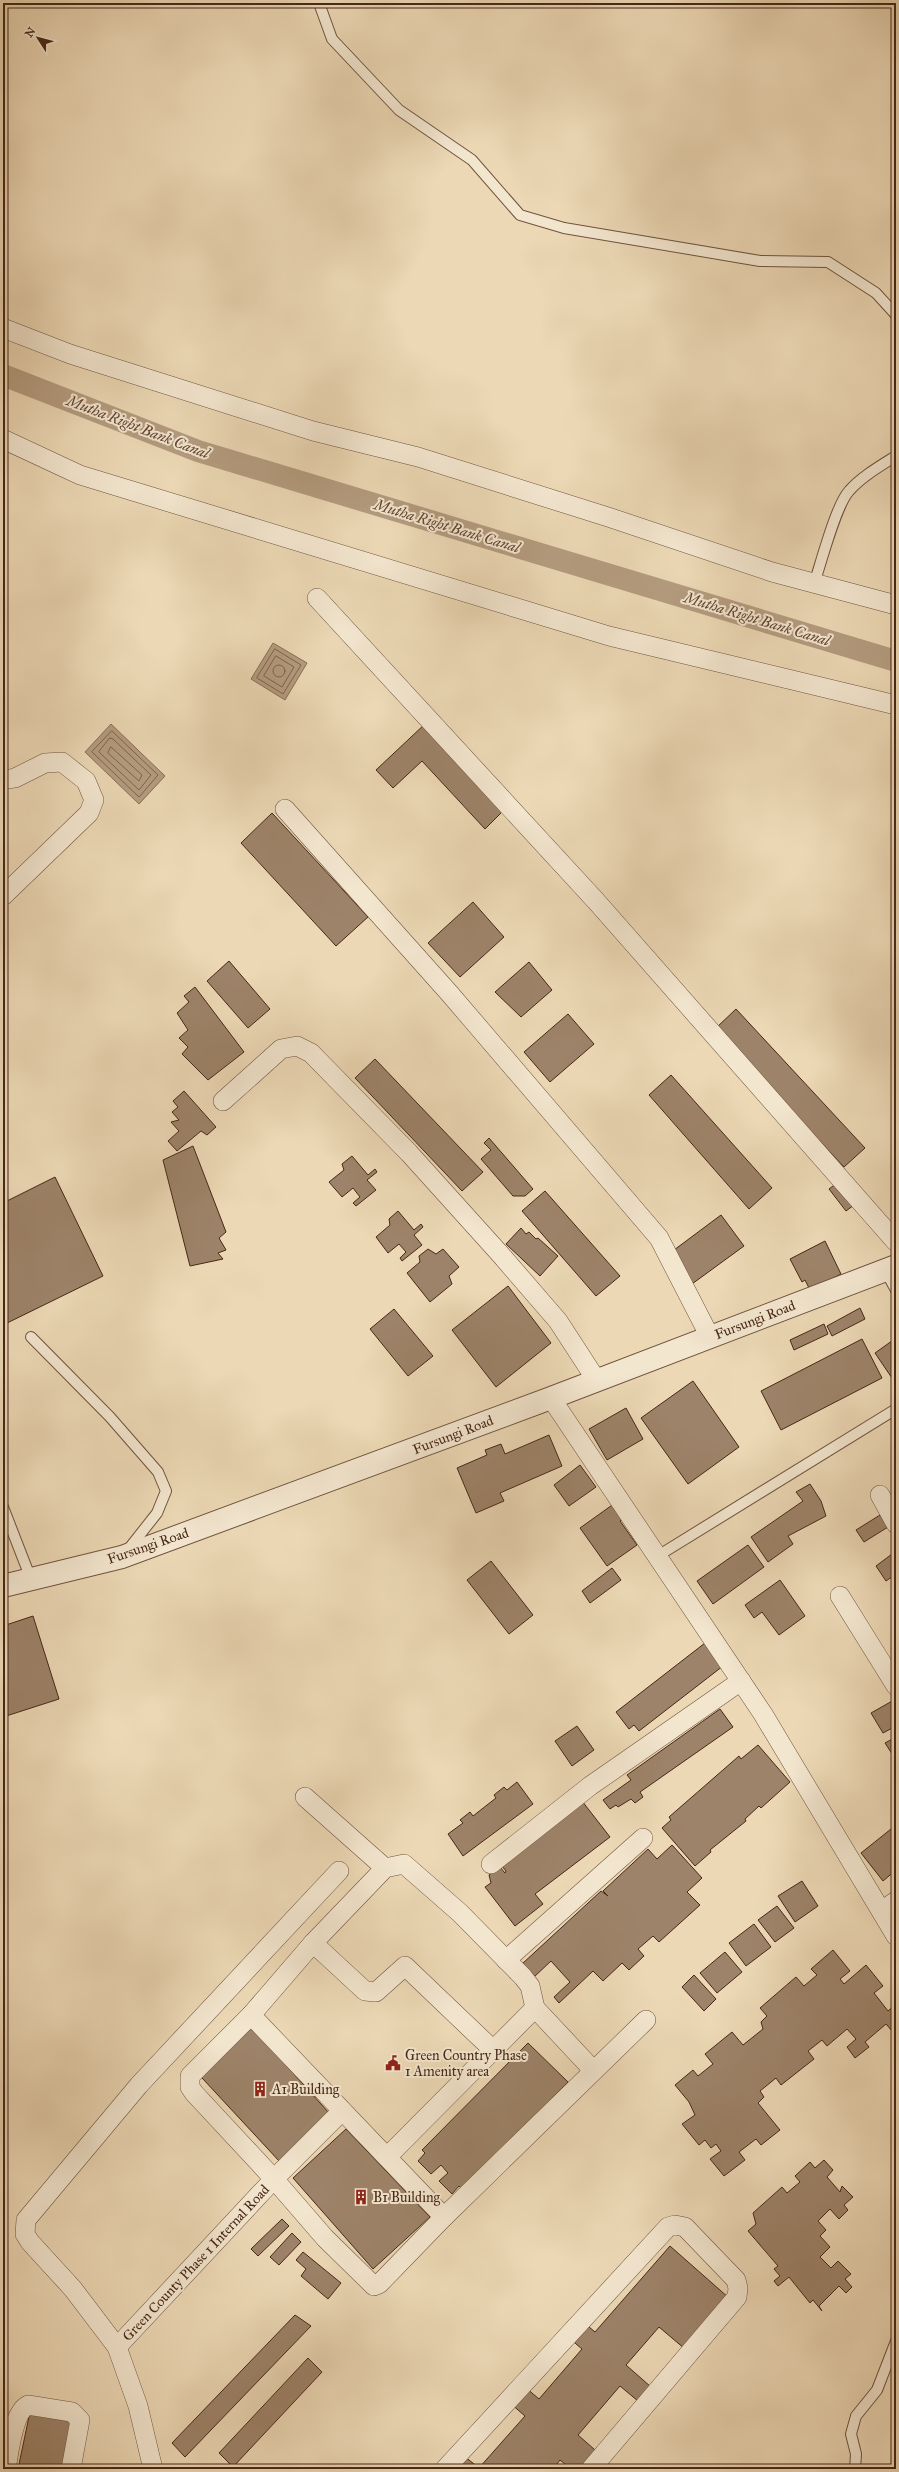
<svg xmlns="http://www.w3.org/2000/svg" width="899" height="2472" viewBox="0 0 899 2472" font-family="'IM FELL Great Primer',serif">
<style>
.water{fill:#b49c7f;stroke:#886d55}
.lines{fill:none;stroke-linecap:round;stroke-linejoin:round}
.shore{stroke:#7e624b;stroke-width:1}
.canal{stroke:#b49c7f;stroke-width:22}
.building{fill:#9d8369;stroke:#472717}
.service-casing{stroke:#70533e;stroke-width:12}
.minor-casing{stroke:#70533e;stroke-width:20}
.tertiary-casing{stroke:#70533e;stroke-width:24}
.service{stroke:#f3e6cf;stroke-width:10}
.minor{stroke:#f3e6cf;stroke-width:19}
.tertiary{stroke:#f3e6cf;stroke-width:22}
.labels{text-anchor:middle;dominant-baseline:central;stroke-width:4;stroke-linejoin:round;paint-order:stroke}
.street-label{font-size:14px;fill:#472717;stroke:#f3e6cf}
.poi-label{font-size:14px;fill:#472717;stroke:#f3e6cf;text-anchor:start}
.water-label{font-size:15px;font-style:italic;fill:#624431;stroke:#f3e6cf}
</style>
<rect width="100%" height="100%" fill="#ecd8b5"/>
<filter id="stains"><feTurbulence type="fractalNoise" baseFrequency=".005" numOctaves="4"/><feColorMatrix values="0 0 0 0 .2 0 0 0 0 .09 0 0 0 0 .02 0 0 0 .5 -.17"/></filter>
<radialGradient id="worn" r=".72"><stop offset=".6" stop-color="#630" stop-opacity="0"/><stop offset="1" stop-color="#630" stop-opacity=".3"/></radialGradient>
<!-- water -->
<g class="water">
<polygon points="273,643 307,663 285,700 251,679"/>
<polygon points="111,724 165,776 139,804 85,752"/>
</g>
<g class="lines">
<!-- shore -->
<g class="shore">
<polygon points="275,649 301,665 283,694 257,678"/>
<polygon points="276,656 294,667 282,687 264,676"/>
<circle cx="279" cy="671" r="6"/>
<polygon points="112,731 158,775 139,797 92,752"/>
<polygon points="110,738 113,739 151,775 139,790 99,752"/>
<polygon points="111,747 142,775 139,781 108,753"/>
</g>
<!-- canal -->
<polyline class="canal" points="3,375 198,451 896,661"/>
</g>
<!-- building -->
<g class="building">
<polygon points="426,723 505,809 485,829 422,761 393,788 376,770"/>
<polygon points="272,813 368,917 336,946 241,843"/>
<polygon points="3,864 8,869 3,874"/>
<polygon points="473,902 504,937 460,977 428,943"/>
<polygon points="229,961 270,1009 248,1028 207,981"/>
<polygon points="529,962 552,990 521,1017 495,992"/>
<polygon points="195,987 244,1052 208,1080 182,1054 188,1047 179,1038 188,1030 177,1013 189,1002 184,996"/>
<polygon points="736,1009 865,1148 844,1167 715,1029"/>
<polygon points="568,1014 594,1044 550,1082 524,1052"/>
<polygon points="375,1059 483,1172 462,1191 355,1078"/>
<polygon points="671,1075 772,1188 749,1209 649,1095"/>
<polygon points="184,1091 216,1127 207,1135 201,1131 177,1151 168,1141 179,1131 171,1122 179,1120 172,1112 178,1107 173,1101"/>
<polygon points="489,1138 533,1189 525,1196 513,1196 481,1159 491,1150 484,1143"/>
<polygon points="193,1146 226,1232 219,1238 226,1250 218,1253 223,1259 190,1266 163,1160"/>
<polygon points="352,1156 368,1175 375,1169 377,1172 367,1180 376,1190 356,1206 353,1203 360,1197 353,1188 342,1197 329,1182 344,1170 342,1164"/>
<polygon points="55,1177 103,1276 3,1325 3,1203"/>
<polygon points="837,1183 854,1205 846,1211 829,1189"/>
<polygon points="545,1191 620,1276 596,1296 522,1211"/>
<polygon points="398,1211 414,1230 421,1224 423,1227 414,1235 422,1245 402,1261 400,1258 406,1252 399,1244 388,1253 376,1237 390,1225 389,1219"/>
<polygon points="721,1215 744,1246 692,1284 670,1253"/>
<polygon points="521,1228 526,1234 529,1232 536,1239 538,1238 558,1256 540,1276 506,1244"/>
<polygon points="825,1241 841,1274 810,1290 805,1280 802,1282 790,1259"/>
<polygon points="428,1249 436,1254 443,1249 459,1267 449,1276 452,1284 430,1302 407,1273 420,1262 419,1256"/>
<polygon points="508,1286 551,1343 496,1387 452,1330"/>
<polygon points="860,1308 865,1319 832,1336 827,1326"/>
<polygon points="394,1309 433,1356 408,1376 370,1329"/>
<polygon points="824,1324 828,1334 794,1350 790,1340"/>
<polygon points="896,1338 896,1384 875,1353"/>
<polygon points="862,1339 882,1378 781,1430 761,1391"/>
<polygon points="693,1381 739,1447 688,1484 641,1418"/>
<polygon points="626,1408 643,1439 607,1460 589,1429"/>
<polygon points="549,1435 562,1466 500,1493 504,1501 476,1513 457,1468 487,1455 485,1450 501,1444 505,1454"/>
<polygon points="580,1465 596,1487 569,1506 554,1485"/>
<polygon points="810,1484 821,1501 826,1516 788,1536 793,1544 768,1562 751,1537 803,1501 796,1492"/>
<polygon points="615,1503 625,1518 620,1521 637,1545 607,1566 580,1528"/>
<polygon points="880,1515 888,1527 864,1542 856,1530"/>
<polygon points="748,1545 764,1567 713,1604 697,1581"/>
<polygon points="896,1551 896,1574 886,1581 876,1566"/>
<polygon points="491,1561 533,1615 509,1634 467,1580"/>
<polygon points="612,1568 621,1580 590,1603 582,1591"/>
<polygon points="780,1580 805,1616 779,1635 762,1612 754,1618 745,1605"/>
<polygon points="33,1616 59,1699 3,1717 3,1626"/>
<polygon points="705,1643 723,1666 639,1731 634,1725 629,1729 616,1712"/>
<polygon points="894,1700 896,1726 883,1733 871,1713"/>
<polygon points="720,1709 733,1727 640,1792 643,1797 635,1803 631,1799 618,1807 616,1805 610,1809 603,1800 631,1780 627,1775"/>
<polygon points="577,1726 594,1750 572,1766 555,1741"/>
<polygon points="896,1737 896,1760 885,1743"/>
<polygon points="758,1745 790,1782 761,1808 759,1806 745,1819 746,1821 710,1850 711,1852 695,1866 662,1828 671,1820 669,1817 739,1756 741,1759"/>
<polygon points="517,1782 533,1804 463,1856 448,1834 463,1823 460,1820 470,1812 473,1816 496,1798 494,1795 504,1787 507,1790"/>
<polygon points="582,1801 610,1837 535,1894 543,1904 515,1926 485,1887 491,1883 489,1875 500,1867 505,1873 506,1871 500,1864"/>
<polygon points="896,1825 896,1870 883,1881 861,1853"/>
<polygon points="672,1845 702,1878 687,1892 700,1905 659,1942 653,1936 638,1949 644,1956 629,1970 622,1963 603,1981 593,1971 559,2003 554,1997 570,1982 551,1961 534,1977 522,1964 601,1891 608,1896 603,1891 648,1849 657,1859"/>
<polygon points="802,1881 818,1906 795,1922 778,1896"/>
<polygon points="777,1906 794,1928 775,1942 758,1920"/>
<polygon points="754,1924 771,1947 746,1966 729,1943"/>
<polygon points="833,1950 850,1971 840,1979 844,1984 866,1965 883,1986 874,1993 888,2011 896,2004 896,2028 892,2031 886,2024 865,2042 869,2047 855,2058 847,2047 856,2039 847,2029 827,2046 822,2040 808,2051 814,2059 781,2085 776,2078 760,2091 764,2097 758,2103 780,2130 761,2145 756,2139 739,2152 745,2160 724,2176 710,2159 721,2151 716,2144 711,2148 705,2140 699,2145 682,2124 695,2115 689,2102 675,2085 693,2070 698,2076 713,2064 705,2054 732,2032 743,2045 763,2029 761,2022 767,2016 760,2008 796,1977 804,1986 817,1975 811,1969"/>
<polygon points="725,1952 742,1972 717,1993 700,1973"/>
<polygon points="694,1975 716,1999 704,2011 682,1987"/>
<polygon points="241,2015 329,2113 280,2162 190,2065"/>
<polygon points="528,2043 568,2082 462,2189 459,2186 452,2194 439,2181 448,2173 441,2165 431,2174 418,2161 425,2153 422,2150"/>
<polygon points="346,2129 430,2217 373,2269 293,2178"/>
<polygon points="824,2160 833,2170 827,2177 840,2192 842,2186 853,2197 844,2205 848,2210 839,2219 830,2209 818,2221 826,2230 820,2236 830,2247 820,2257 831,2268 838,2261 851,2274 845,2279 852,2287 846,2293 839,2286 819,2306 822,2311 813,2300 810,2303 789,2277 778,2286 774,2281 780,2276 774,2269 778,2266 748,2231 756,2224 753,2213 782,2187 787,2193 800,2182 795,2176 810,2162 815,2168"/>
<polygon points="282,2219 289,2226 258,2256 251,2249"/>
<polygon points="292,2233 301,2242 279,2265 270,2257"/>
<polygon points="670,2246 729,2298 685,2349 659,2327 626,2365 651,2387 638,2401 620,2386 578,2435 595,2450 579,2469 571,2469 560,2460 553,2469 453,2469 464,2456 479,2468 525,2416 510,2403 525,2387 539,2399 582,2349 568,2337 582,2321 595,2332"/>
<polygon points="303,2252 341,2283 328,2299 301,2276 306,2269 296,2260"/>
<polygon points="295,2315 311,2326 185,2457 172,2443"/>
<polygon points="308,2358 322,2372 233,2467 219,2453"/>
<polygon points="30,2412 73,2420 63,2469 18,2469"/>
</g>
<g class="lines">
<!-- service casing -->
<g class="service-casing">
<g id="service">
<polyline points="319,3 332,39 399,110 472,160 520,215 564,228 760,261 828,262 876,293 896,315"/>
<path d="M814 584C821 563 836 505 849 491 861 477 880 466 896 456"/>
<polyline points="885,1270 896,1290"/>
<polyline points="31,1337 110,1417 158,1472 166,1491 157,1513 127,1551"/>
<polyline points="3,1507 31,1579"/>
<polyline points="656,1557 896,1409"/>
<polyline points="855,2469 856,2454 851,2434 856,2416 877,2390 896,2341"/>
</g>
</g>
<!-- minor casing -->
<g class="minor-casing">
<g id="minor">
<polyline points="3,328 70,354 313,431 418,457 608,517 772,572 896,605"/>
<polyline points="3,439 80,475 609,636 896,705"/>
<polyline points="317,598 596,901 896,1242"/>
<polyline points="3,780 15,778 45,763 62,762 86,781 94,800 89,813 3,896"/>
<polyline points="285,809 450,994 659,1238 710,1337"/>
<polyline points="223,1101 281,1049 297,1046 311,1053 409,1153 501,1255 558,1321 597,1381"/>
<polyline points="551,1398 763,1714 896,1936"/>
<polyline points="880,1495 896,1524"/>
<polyline points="840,1596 896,1686"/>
<polyline points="305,1797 385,1868"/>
<polyline points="491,1864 590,1786 741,1681"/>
<polyline points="882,1911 896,1901"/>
<polyline points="313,1943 365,1991 376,1992 405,1966 492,2049"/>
<polyline points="506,1960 643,1838"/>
<polyline points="535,2008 593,2070"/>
<polyline points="251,2015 444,2217"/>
<polyline points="342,2111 274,2179 325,2238 374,2286 379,2284 444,2217 646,2020"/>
<polyline points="117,2347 274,2179 194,2093 190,2087 190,2076 251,2015 313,1943 385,1868 404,1864 460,1913 523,1977 530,1986 535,2008 387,2157"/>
<path d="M6 2469C9 2453 13 2412 28 2405L72 2412 80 2420 71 2469"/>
<polyline points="153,2469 138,2406 117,2347 73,2289 30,2242 25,2234 26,2220 139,2085 339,1871"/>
<polyline points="445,2469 668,2227 675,2225 685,2227 736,2280 738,2288 737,2297 591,2469"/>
</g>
</g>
<!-- tertiary casing -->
<g class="tertiary-casing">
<polyline id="tertiary" points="3,1586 122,1557 551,1398 896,1266"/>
</g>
<!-- service -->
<use href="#service" class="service"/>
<!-- minor -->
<use href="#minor" class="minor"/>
<!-- tertiary -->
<use href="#tertiary" class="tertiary"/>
</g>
<!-- icons -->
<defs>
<g id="civic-bare" transform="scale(1.2)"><path d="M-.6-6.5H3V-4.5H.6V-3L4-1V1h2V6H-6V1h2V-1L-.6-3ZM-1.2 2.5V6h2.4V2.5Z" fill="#8f2418" stroke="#f3e6cf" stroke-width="2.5" paint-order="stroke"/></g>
<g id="building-bare" transform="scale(1.2)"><path d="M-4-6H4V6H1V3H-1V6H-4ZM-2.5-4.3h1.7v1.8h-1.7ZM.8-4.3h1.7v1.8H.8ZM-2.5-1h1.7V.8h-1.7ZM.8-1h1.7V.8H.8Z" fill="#8f2418" stroke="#f3e6cf" stroke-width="2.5" paint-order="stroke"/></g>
</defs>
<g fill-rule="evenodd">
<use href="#civic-bare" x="393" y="2063"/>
<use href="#building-bare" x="260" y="2089"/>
<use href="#building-bare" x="361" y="2197"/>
</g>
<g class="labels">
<!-- street labels -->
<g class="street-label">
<text transform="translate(755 1320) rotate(-21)">Fursungi Road</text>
<text transform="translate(453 1435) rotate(-21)">Fursungi Road</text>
<text transform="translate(148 1546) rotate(-19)">Fursungi Road</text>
<text transform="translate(196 2263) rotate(-47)">Green County Phase 1 Internal Road</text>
</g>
<!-- poi labels -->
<g class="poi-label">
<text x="405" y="2055">Green Country Phase<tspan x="405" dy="16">1 Amenity area</tspan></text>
<text x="272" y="2089">A1 Building</text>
<text x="373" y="2197">B1 Building</text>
</g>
<!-- water labels -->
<g class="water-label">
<text transform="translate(138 427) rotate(21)">Mutha Right Bank Canal</text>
<text transform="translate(447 526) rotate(17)">Mutha Right Bank Canal</text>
<text transform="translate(757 619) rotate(17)">Mutha Right Bank Canal</text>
</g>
</g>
<!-- margin -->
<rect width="899" height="2472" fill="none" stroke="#ecd8b5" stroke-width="16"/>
<rect x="4" y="4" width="891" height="2464" fill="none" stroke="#472717" stroke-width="2"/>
<rect x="8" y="8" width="883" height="2456" fill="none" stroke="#472717"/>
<!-- north arrow -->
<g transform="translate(38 38) rotate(306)" stroke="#f3e6cf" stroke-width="3" paint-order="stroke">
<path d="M0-3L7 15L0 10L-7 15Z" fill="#472717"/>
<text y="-6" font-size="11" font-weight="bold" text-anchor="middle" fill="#472717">N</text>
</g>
<rect width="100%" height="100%" filter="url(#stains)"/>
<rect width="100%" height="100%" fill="url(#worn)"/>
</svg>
